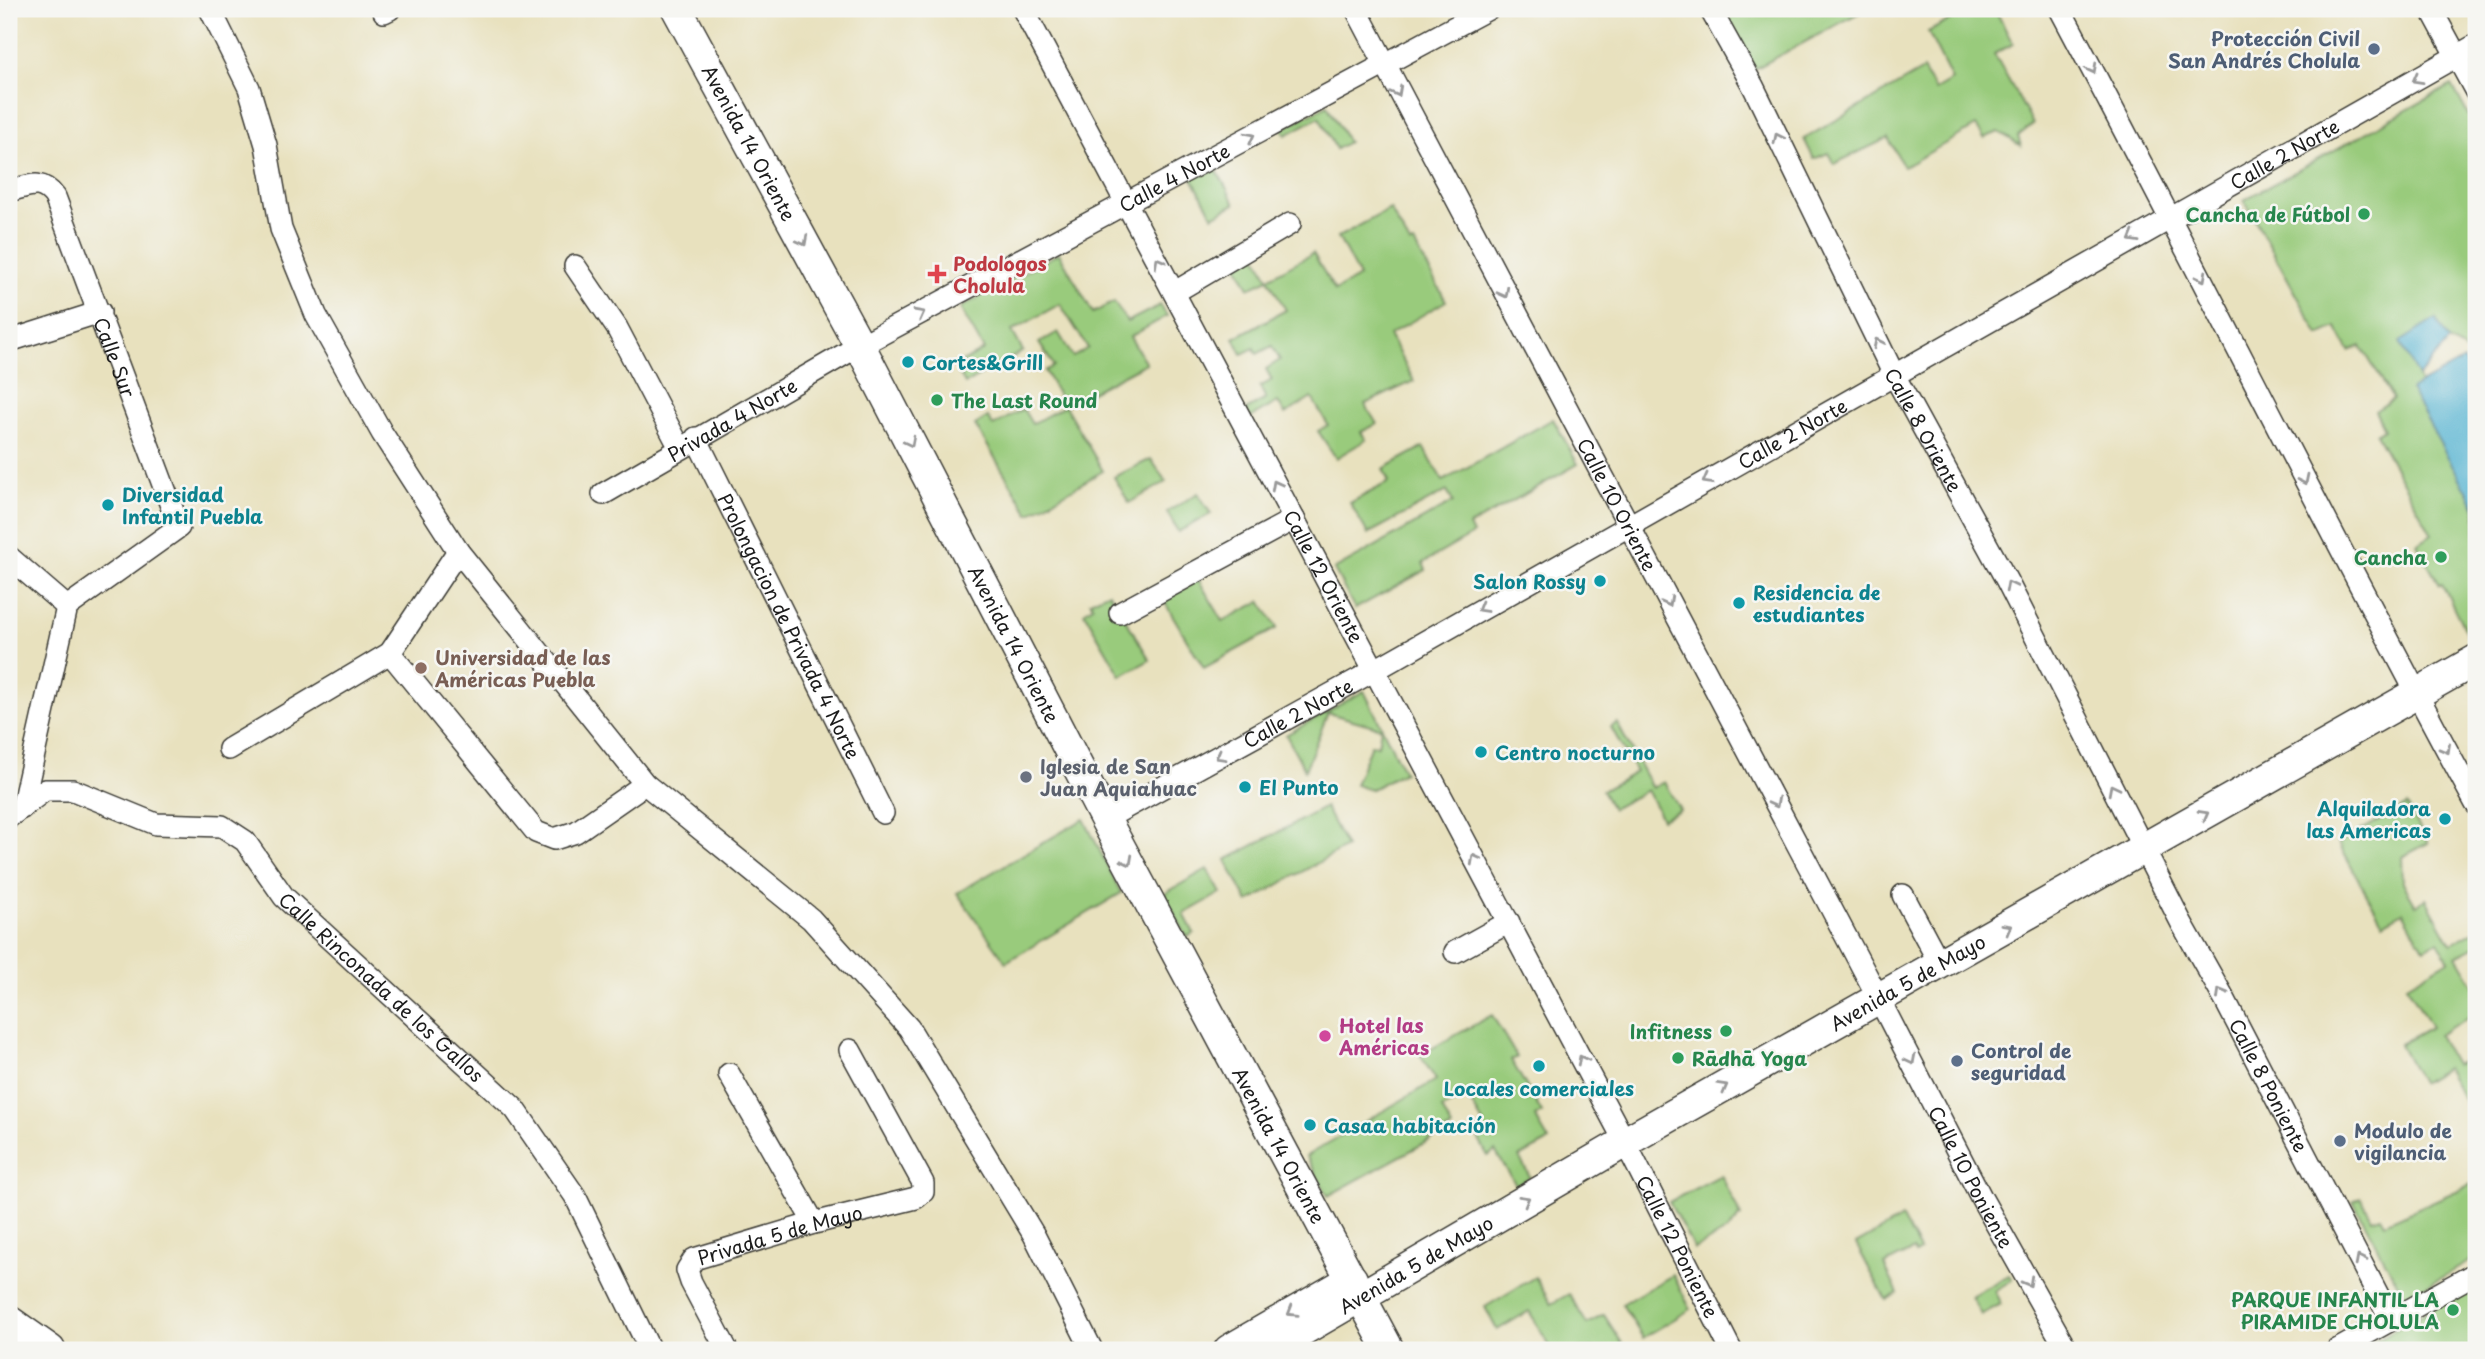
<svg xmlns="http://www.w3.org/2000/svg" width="2485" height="1359" viewBox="0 0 2485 1359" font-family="'Playpen Sans',sans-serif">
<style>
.green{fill:#99cb7c;stroke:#5a744c;stroke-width:2}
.water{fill:#53b2d1;stroke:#386776;stroke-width:2}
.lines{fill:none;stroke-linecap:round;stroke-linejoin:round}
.street-casing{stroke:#3b3a34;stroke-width:24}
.secondary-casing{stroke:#3b3a34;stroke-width:33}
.primary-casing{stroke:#3b3a34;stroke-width:37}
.street{stroke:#fff;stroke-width:21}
.secondary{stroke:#fff;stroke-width:30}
.primary{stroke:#fff;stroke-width:33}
.oneway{stroke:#999}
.service-dot{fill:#5c6f8a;stroke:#f6f6f2;stroke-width:2.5}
.leisure-dot{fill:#2e9e5b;stroke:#f6f6f2;stroke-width:2.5}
.health-dot{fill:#e0444e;stroke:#f6f6f2;stroke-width:2.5}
.culture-dot{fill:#0f9aa8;stroke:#f6f6f2;stroke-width:2.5}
.education-dot{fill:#8d6e63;stroke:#f6f6f2;stroke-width:2.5}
.worship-dot{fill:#6b7280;stroke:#f6f6f2;stroke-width:2.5}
.hotel-dot{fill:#d1479c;stroke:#f6f6f2;stroke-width:2.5}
.labels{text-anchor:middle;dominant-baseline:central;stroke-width:5;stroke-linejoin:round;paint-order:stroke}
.service-label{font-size:19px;font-weight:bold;fill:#4e5e75;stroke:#f6f6f2;text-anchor:start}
.street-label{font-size:19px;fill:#1c1c1c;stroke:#f6f6f2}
.leisure-label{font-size:19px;font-weight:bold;fill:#27864d;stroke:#f6f6f2;text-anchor:end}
.health-label{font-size:19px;font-weight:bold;fill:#be3a42;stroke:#f6f6f2;text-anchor:start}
.culture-label{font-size:19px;font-weight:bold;fill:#0d838f;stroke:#f6f6f2;text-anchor:start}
.education-label{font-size:19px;font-weight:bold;fill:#785e54;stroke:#f6f6f2;text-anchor:start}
.worship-label{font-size:19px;font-weight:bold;fill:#5b616d;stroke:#f6f6f2;text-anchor:start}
.hotel-label{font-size:19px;font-weight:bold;fill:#b23c85;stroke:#f6f6f2;text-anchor:start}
</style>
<rect width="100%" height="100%" fill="#f6f6f2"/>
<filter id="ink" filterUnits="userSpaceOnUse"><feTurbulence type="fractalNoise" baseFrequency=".0143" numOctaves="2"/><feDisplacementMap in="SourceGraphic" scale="14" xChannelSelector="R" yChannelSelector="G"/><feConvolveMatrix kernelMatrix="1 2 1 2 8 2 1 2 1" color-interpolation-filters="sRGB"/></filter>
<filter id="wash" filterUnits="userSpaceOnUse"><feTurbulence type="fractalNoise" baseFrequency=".00686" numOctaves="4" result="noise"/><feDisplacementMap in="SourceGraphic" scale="28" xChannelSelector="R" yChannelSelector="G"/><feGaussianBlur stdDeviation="1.57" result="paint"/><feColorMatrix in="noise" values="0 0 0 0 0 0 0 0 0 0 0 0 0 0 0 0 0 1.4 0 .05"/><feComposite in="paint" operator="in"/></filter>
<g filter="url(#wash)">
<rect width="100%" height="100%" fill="#e8e1be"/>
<!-- green -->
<g class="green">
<polygon points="1722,9 1866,9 1755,69"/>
<polygon points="1971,9 1995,9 2013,44 1994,54 2033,124 2018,136 2021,146 1999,132 1984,138 1976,126 1904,167 1888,138 1834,164 1828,153 1814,159 1804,139 1923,70 1935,90 1952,80 1928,32"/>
<polygon points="2452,85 2476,129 2476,351 2471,354 2449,341 2436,319 2418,377 2420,384 2411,390 2476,507 2476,652 2442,584 2440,585 2417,544 2432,534 2376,434 2384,429 2375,411 2393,399 2361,346 2349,351 2336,327 2319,335 2244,200"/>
<polygon points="1327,105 1348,142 1336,149 1319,117 1286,135 1282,129"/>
<polygon points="1214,165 1235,204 1213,216 1192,178"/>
<polygon points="1390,209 1410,244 1414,243 1446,301 1389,335 1414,381 1365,404 1377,424 1361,432 1366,440 1336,458 1318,431 1328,425 1312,398 1285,414 1278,402 1250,418 1246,410 1266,399 1260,387 1272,380 1266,369 1280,360 1272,346 1257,354 1254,348 1242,354 1234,338 1286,310 1268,279 1249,288 1236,263 1255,253 1268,278 1313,253 1335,291 1359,277 1338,237"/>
<polygon points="1059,253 1093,313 1114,302 1127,322 1160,305 1167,316 1130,337 1146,363 1065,406 1103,471 1029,514 975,425 988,417 993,426 1023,409 1032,424 1064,406 1045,371 1054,366 1039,343 1058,332 1073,357 1088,348 1060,304 1012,331 1023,351 965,384 955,366 984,350 960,308"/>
<polygon points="1553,419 1578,464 1469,526 1473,534 1423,563 1426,570 1355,609 1334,570 1453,502 1447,491 1368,534 1350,503 1389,482 1383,469 1423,447 1443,481"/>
<polygon points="1151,459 1166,482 1129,503 1114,477"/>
<polygon points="1198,493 1211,514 1178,532 1167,512"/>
<polygon points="1198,579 1223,621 1261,601 1277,628 1204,668 1162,598"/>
<polygon points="1109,592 1150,660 1121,676 1084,612 1093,606 1090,601"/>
<polygon points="1364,691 1404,772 1370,790 1355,785 1371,744 1378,745 1381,728 1328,713 1305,770 1286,735"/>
<polygon points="1617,723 1652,788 1664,782 1680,810 1662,819 1647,790 1612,809 1602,791 1636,772 1611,727"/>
<polygon points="2407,805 2428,843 2402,857 2403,883 2416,905 2426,899 2451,944 2476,930 2476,946 2457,956 2476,988 2476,1013 2438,1035 2455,1065 2466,1060 2473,1073 2476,1071 2476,1121 2446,1068 2421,1083 2400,1044 2431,1027 2407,985 2449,960 2438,941 2424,949 2403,912 2383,923 2338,843"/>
<polygon points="1325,807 1346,847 1248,902 1226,860"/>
<polygon points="1084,819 1121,893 1006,962 957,893"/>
<polygon points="1207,869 1221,893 1184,914 1194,933 1187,937 1164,894"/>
<polygon points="1492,1015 1517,1057 1511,1060 1542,1113 1535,1117 1549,1141 1519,1157 1530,1177 1516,1185 1495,1151 1488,1156 1474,1131 1484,1125 1467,1096 1442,1109 1452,1128 1328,1196 1306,1156 1436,1080 1420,1055"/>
<polygon points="1721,1175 1741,1216 1728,1230 1694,1249 1669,1202"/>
<polygon points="2476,1182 2476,1258 2405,1298 2353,1201 2361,1197 2372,1219 2381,1216 2385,1223"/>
<polygon points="1902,1218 1920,1251 1915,1254 1913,1250 1884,1265 1898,1293 1886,1300 1856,1244"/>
<polygon points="1673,1275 1691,1309 1643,1338 1622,1304"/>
<polygon points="2009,1275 2012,1280 1994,1291 2001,1304 1981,1315 1971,1296"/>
<polygon points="1535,1277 1551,1304 1569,1294 1587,1324 1604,1315 1625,1348 1552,1350 1529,1311 1497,1330 1485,1307"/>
<polygon points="2476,1284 2476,1350 2359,1350"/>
</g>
<!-- water -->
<g class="water">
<polygon points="2436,319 2449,341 2418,377 2400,342"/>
<polygon points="2463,360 2476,383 2476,507 2410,390"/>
</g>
</g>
<g filter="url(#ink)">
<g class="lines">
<!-- street casing -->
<g class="street-casing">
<g id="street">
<polyline points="210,9 249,88 266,145 281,229 316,315 382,433 458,551 645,784 811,919 909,1028 1034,1235 1092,1350"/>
<path id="s1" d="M1023 9 1625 1142 1731 1350"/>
<path id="s2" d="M1356 9 1879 999 1982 1199 2067 1350"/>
<path id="s3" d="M1710 9 1753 86 1894 375 2007 581 2181 922 2225 1000 2391 1320"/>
<path d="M2060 9C2201 273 2333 541 2476 804"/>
<polyline points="2431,9 2476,92"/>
<polyline points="384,12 390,9"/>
<path id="s4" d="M9 191C29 186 41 178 55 197L179 527 67 607 22 808"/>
<polyline points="575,266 617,328 680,448"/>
<polyline points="1175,292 1290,224"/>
<polyline points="9,341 100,312"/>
<path id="s5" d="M696 438 883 813"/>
<path id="s6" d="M603 494 850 351 1488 9"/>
<polyline points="9,557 67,607"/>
<polyline points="1120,613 1294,519"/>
<polyline points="390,653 536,832 554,839 576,832 645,784"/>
<polyline points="229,749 390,653 458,551"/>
<path id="s7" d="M9 817 45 790H73L156 824 222 826 245 841 284 897 515 1109 575 1196 650 1350"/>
<path id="s8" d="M1105 819 1375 670 2476 45"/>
<polyline points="1903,895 1941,966"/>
<polyline points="1455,952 1509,922"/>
<polyline points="729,1074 814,1223"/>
<path id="s9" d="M727 1350 691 1282 687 1270 694 1259 814 1223 916 1198 923 1192V1183L850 1050"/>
<polyline points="2337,1350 2476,1273"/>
</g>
</g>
<!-- secondary casing -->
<g class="secondary-casing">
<g id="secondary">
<path id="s10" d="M677 9 860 346 1105 819 1389 1350"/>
<polyline points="9,1321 50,1350"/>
<polyline points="1229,1350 1352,1279"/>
<path id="s11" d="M1269 1350 1625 1142 2476 660"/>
</g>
</g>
<!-- primary casing -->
<g class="primary-casing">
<polyline id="primary" points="9,1349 11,1350"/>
</g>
<!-- street -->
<use href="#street" class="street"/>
<!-- secondary -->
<use href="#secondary" class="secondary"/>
<!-- primary -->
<use href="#primary" class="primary"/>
</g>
<!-- one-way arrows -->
<defs><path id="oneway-chevron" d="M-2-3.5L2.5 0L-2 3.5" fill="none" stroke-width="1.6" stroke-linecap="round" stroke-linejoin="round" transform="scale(1.75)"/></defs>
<g class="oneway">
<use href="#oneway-chevron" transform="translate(2092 69) rotate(62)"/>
<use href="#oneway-chevron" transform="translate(2417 79) rotate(151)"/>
<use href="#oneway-chevron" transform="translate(1397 92) rotate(62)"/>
<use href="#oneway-chevron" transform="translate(1250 137) rotate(-28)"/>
<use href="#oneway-chevron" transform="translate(1778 138) rotate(-116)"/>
<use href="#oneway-chevron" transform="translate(2133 238) rotate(150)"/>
<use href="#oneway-chevron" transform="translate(803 241) rotate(62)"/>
<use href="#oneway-chevron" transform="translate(1159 262) rotate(-119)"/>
<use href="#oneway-chevron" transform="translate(2202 277) rotate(62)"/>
<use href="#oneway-chevron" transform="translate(1504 293) rotate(62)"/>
<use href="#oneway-chevron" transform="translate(920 314) rotate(-28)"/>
<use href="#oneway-chevron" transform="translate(1878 343) rotate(-116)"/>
<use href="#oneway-chevron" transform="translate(910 442) rotate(63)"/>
<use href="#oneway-chevron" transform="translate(1707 480) rotate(151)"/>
<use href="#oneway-chevron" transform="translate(2304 480) rotate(64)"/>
<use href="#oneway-chevron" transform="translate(1276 485) rotate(-118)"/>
<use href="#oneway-chevron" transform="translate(2010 586) rotate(-117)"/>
<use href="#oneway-chevron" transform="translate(1668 602) rotate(62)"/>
<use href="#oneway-chevron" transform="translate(1482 608) rotate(150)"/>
<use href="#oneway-chevron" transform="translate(2446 749) rotate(61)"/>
<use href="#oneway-chevron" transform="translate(1220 756) rotate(151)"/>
<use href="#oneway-chevron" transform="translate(2113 789) rotate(-117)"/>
<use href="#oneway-chevron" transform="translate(1775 803) rotate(62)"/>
<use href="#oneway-chevron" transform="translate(2204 815) rotate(-29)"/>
<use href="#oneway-chevron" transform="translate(1475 859) rotate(-118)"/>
<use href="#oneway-chevron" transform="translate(1128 861) rotate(62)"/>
<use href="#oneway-chevron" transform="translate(2007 928) rotate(-30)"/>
<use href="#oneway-chevron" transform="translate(2221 993) rotate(-119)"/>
<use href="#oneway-chevron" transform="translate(1582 1060) rotate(-118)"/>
<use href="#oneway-chevron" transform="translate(1911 1060) rotate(63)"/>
<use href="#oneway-chevron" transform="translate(1723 1087) rotate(-29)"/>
<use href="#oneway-chevron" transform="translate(1525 1200) rotate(-30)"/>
<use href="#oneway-chevron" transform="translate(2360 1260) rotate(-117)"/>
<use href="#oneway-chevron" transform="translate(2028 1282) rotate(61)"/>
<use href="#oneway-chevron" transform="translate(1292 1312) rotate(149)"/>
</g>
</g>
<!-- markers -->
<g class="service-dot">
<circle cx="2374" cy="49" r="7"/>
<circle cx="1957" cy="1061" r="7"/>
<circle cx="2340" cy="1141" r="7"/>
</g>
<g class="leisure-dot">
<circle cx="2364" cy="214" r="7"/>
<circle cx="937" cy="400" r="7"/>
<circle cx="2441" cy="557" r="7"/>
<circle cx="1726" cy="1031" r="7"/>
<circle cx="1678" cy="1058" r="7"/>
<circle cx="2453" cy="1310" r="7"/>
</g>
<path class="health-dot" d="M933.5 263.5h7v7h7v7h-7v7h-7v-7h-7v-7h7z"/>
<g class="culture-dot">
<circle cx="908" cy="362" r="7"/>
<circle cx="108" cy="505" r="7"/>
<circle cx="1600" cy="581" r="7"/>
<circle cx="1739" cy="603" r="7"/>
<circle cx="1481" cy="752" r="7"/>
<circle cx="1245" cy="787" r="7"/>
<circle cx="2445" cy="819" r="7"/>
<circle cx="1539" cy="1066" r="7"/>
<circle cx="1310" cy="1125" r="7"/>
</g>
<circle class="education-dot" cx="421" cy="668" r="7"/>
<circle class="worship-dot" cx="1026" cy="777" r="7"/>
<circle class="hotel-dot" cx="1325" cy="1036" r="7"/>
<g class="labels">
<!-- service labels -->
<g class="service-label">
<text x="2360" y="38" text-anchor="end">Protección Civil<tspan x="2360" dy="22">San Andrés Cholula</tspan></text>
<text x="1971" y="1050">Control de<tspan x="1971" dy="22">seguridad</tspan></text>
<text x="2354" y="1130">Modulo de<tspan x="2354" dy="22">vigilancia</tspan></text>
</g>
<!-- street labels -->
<g class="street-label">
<text stroke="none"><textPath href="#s10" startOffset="152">Avenida 14 Oriente</textPath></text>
<text stroke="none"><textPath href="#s8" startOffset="1354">Calle 2 Norte</textPath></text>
<text stroke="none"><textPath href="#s6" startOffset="653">Calle 4 Norte</textPath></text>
<text stroke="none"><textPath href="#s4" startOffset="222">Calle Sur</textPath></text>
<text stroke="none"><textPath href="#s6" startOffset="149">Privada 4 Norte</textPath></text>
<text stroke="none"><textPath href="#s3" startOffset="472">Calle 8 Oriente</textPath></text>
<text stroke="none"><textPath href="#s8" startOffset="788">Calle 2 Norte</textPath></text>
<text stroke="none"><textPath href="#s2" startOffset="560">Calle 10 Oriente</textPath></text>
<text stroke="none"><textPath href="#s1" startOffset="642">Calle 12 Oriente</textPath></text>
<text stroke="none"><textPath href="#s5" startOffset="210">Prolongacion de Privada 4 Norte</textPath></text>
<text stroke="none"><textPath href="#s10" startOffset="719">Avenida 14 Oriente</textPath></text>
<text stroke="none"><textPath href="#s8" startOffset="220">Calle 2 Norte</textPath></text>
<text stroke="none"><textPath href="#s11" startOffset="737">Avenida 5 de Mayo</textPath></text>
<text stroke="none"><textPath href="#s7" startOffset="457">Calle Rinconada de los Gallos</textPath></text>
<text stroke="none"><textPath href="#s3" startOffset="1213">Calle 8 Poniente</textPath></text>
<text stroke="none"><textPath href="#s10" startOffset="1286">Avenida 14 Oriente</textPath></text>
<text stroke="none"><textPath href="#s2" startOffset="1320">Calle 10 Poniente</textPath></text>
<text stroke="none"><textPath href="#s9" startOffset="192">Privada 5 de Mayo</textPath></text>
<text stroke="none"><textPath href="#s1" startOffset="1400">Calle 12 Poniente</textPath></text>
<text stroke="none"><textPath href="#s11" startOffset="170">Avenida 5 de Mayo</textPath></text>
</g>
<!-- leisure labels -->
<g class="leisure-label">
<text x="2350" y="214">Cancha de Fútbol</text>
<text x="951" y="400" text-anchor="start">The Last Round</text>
<text x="2427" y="557">Cancha</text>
<text x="1712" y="1031">Infitness</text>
<text x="1692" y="1058" text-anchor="start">Rādhā Yoga</text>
<text x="2439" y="1299">PARQUE INFANTIL LA<tspan x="2439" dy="22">PIRAMIDE CHOLULA</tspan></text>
</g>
<!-- health labels -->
<g class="health-label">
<text x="953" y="263">Podologos<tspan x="953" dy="22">Cholula</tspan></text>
</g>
<!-- culture labels -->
<g class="culture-label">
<text x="922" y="362">Cortes&amp;Grill</text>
<text x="122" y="494">Diversidad<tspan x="122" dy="22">Infantil Puebla</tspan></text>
<text x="1586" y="581" text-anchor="end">Salon Rossy</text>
<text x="1753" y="592">Residencia de<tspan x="1753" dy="22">estudiantes</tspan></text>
<text x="1495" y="752">Centro nocturno</text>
<text x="1259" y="787">El Punto</text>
<text x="2431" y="808" text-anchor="end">Alquiladora<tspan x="2431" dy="22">las Americas</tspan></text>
<text x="1539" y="1088" text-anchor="middle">Locales comerciales</text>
<text x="1324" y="1125">Casaa habitación</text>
</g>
<!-- education labels -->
<g class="education-label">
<text x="435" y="657">Universidad de las<tspan x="435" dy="22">Américas Puebla</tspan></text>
</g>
<!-- worship labels -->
<g class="worship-label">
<text x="1040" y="766">Iglesia de San<tspan x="1040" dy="22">Juan Aquiahuac</tspan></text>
</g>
<!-- hotel labels -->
<g class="hotel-label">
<text x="1339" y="1025">Hotel las<tspan x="1339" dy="22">Américas</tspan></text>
</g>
</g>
<!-- margin -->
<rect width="2485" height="1359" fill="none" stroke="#f6f6f2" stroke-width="35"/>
</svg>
